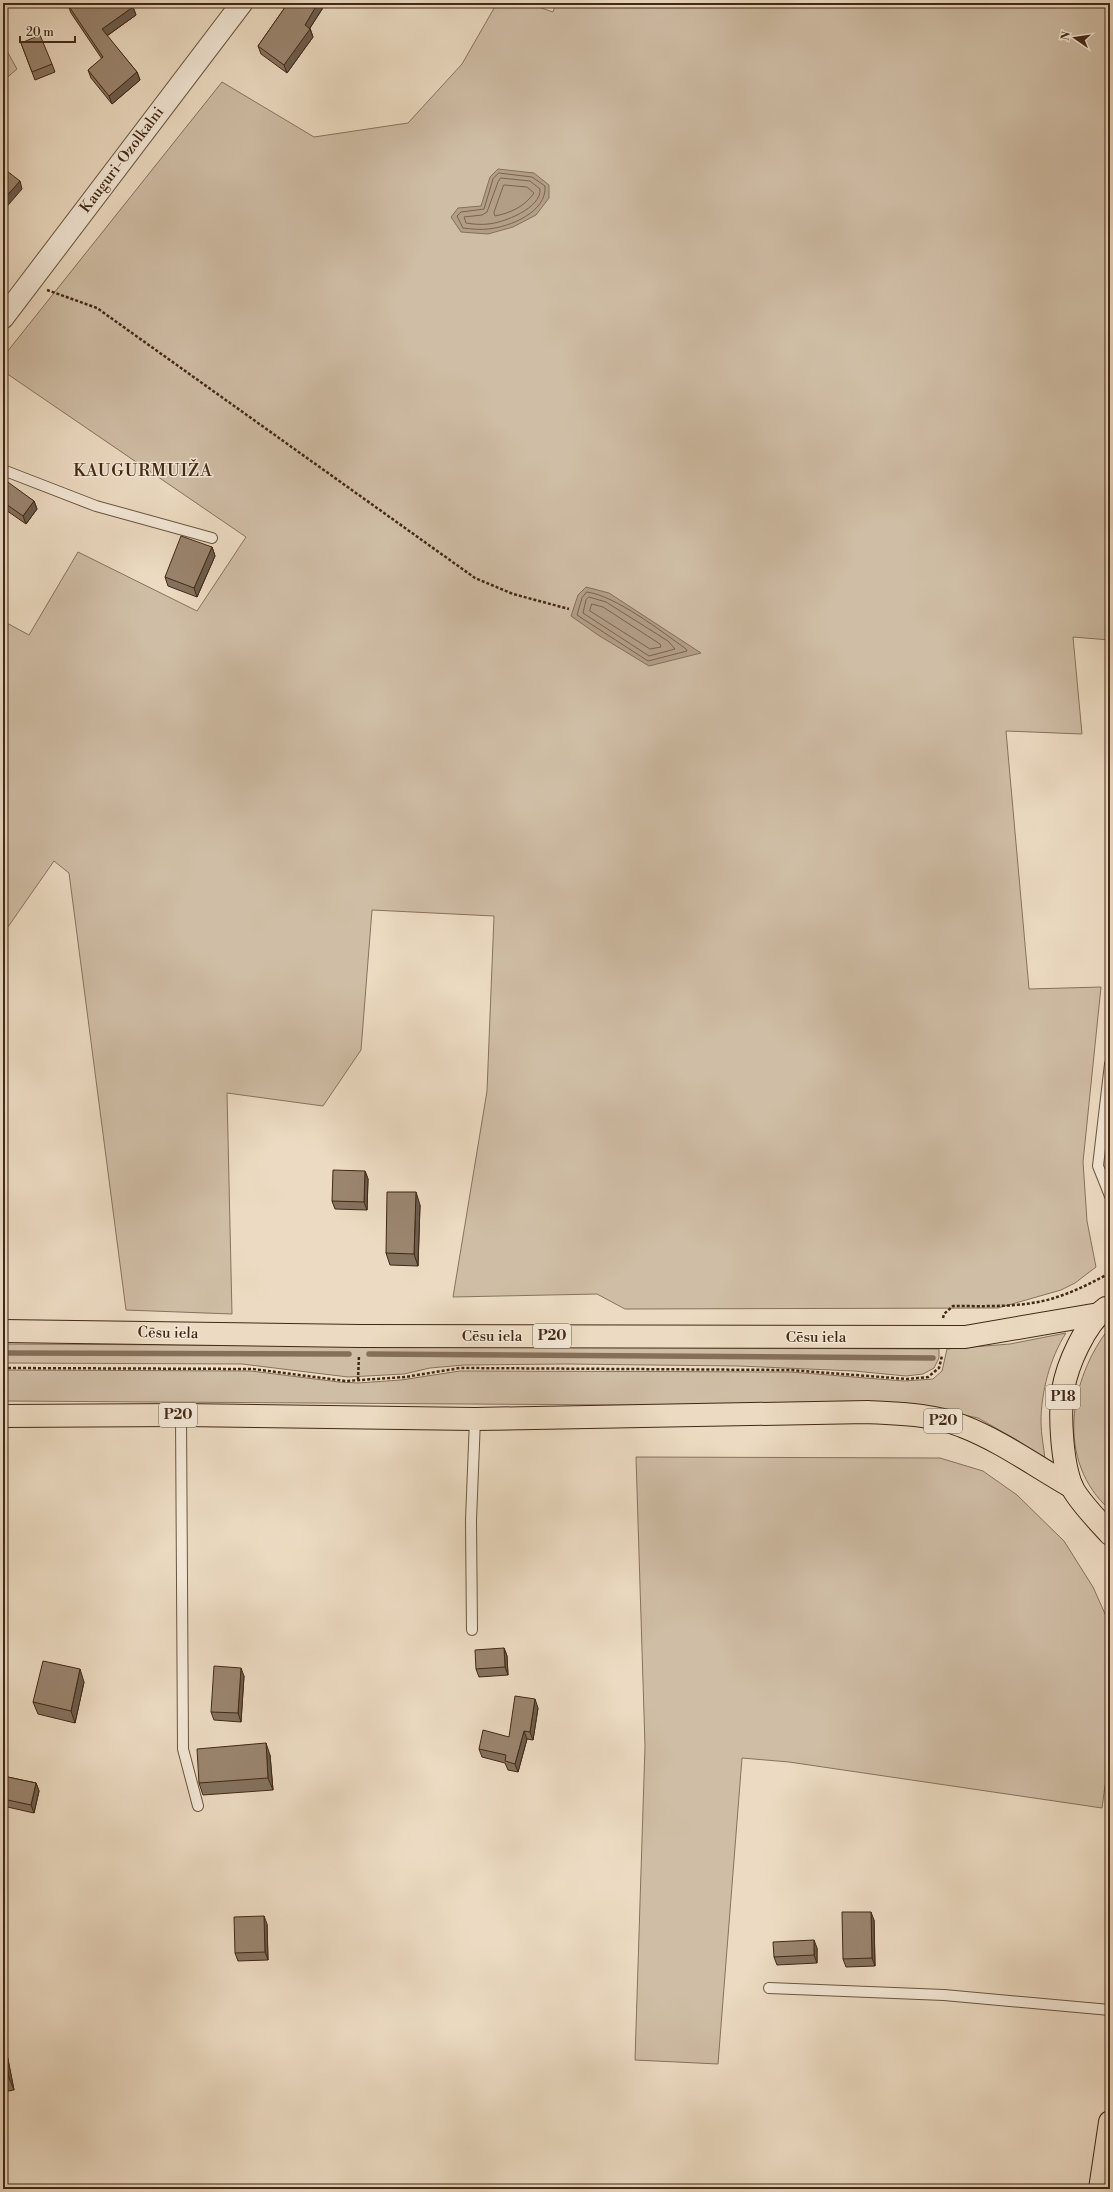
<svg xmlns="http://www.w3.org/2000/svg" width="1113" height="2192" viewBox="0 0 1113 2192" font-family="'Libre Bodoni',serif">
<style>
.green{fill:#cfbda5;stroke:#88725d}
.water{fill:#b29e87;stroke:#856f59}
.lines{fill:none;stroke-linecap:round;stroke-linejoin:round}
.shore{stroke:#7a634e;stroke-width:1}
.stream{stroke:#856f59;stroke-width:5.5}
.service-casing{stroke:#6c5540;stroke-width:12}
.minor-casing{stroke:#6c5540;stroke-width:23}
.primary-casing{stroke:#422815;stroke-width:24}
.path{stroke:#422815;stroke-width:2.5;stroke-dasharray:3 2;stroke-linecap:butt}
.service{stroke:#f3e8d7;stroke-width:10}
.minor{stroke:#f3e8d7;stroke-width:21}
.primary{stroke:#ecdbc2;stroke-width:22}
.wall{fill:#84725f;stroke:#422815}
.shaded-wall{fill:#6c5d4e;stroke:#422815}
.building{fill:#9a856f;stroke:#422815}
.labels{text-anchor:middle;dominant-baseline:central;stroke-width:3;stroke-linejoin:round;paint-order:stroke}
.shield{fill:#f3e8d7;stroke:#77624f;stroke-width:1}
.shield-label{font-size:14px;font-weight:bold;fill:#422815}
.street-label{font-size:15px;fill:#422815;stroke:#f3e8d7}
.quarter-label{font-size:17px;letter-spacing:1px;fill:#422815;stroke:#f3e8d7}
</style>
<rect width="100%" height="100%" fill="#ecdbc2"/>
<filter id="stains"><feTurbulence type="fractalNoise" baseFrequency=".005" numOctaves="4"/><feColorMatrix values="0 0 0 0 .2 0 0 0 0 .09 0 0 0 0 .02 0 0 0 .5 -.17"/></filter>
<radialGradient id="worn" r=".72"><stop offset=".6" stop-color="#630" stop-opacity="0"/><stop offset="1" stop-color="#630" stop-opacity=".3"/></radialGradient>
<!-- green -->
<g class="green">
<polygon points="497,3 527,3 553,12 556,3 1104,3 1110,24 1110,640 1073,637 1082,734 1006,731 1029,989 1101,987 1083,1162 1087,1221 1096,1267 1075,1283 1061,1290 998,1308 625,1309 597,1294 453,1297 487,1091 494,916 372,910 361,1050 323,1106 227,1093 232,1314 126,1310 69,873 54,861 3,934 3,621 29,635 78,552 197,611 246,537 3,371 3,357 222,82 314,137 408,123 462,64"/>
<polygon points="3,44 17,69 3,81"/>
<path d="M1110 1327V1510C1055 1461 1069 1379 1110 1327Z"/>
<path d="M1066 1333C1050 1358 1041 1392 1041 1422 1041 1435 1044 1447 1045 1460L1017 1440 978 1418 928 1407 3 1401V1370L251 1371 339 1382 358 1383 401 1380 460 1371 791 1372 904 1381 933 1379 942 1371 947 1349 1010 1344Z"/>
<polygon points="3,1344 939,1349 939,1358 934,1368 923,1374 906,1376 854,1371 739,1366 565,1364 464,1365 430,1368 404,1374 348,1377 242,1364 3,1363"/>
<polygon points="636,1457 940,1458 983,1471 1017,1495 1064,1541 1093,1587 1110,1625 1110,1749 1102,1808 789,1762 742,1758 718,2064 635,2060 645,1746"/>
</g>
<!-- water -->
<g class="water">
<polygon points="498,169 534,173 549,185 549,198 536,215 513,227 488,234 461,232 451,217 458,208 481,206 490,177"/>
<polygon points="586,587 609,593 701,653 649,666 598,635 571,616 578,595"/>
</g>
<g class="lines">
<!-- shore -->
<g class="shore">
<path d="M499 173 532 177 545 186C547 212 510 227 488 229 481 230 471 229 463 228L457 216 461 212 484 209 493 179Z"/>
<path d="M501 178 530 181 540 189C542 208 503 223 488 224 481 225 472 224 466 223L464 217 482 215 487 212 498 182Z"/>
<path d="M504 185 527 187 534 193C525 206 511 213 495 216L494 213Z"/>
<path d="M587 592C616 596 661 631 686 649L687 651 648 661 577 615 582 598Z"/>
<polygon points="589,597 606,602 668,641 675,649 649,656 583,613 586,600"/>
<polygon points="592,604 603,607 660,644 661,647 650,649 590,611"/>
</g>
<!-- stream -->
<g class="stream">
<polyline points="3,1353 349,1354"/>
<polyline points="369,1354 933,1358"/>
</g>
<!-- service casing -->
<g class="service-casing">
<g id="service">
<polyline points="3,470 96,506 212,538"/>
<polyline points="1110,1064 1098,1166 1110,1196"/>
<polyline points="181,1415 183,1749 198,1806"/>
<polyline points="472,1630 471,1520 475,1419"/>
<polyline points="769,1988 944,1995 1110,2010"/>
</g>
</g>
<!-- minor casing -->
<g class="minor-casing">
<polyline id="minor" points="3,318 242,3"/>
</g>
<!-- primary casing -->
<g class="primary-casing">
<g id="primary">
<path d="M1106 1308C1085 1324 1067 1365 1063 1390 1059 1415 1062 1464 1072 1487 1077 1499 1100 1523 1110 1534"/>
<polyline points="3,1331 360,1336 965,1337 1099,1314"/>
<path d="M3 1416 181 1415 475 1419 868 1412C899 1414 933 1414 962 1426 1001 1441 1035 1466 1072 1487"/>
<polyline points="1100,2189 1110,2122"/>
</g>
</g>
<!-- path -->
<g class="path">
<polyline points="47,290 97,308 475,578 513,594 569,609"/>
<path d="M943 1318 944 1314 953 1306C987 1306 1025 1308 1057 1297 1076 1291 1093 1282 1110 1273"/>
<polyline points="3,1368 253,1369 346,1381 405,1377 460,1368 790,1370 907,1379 928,1377 939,1368 942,1356"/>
<polyline points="358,1380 359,1355"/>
</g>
<!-- service -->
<use href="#service" class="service"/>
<!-- minor -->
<use href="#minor" class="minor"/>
<!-- primary -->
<use href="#primary" class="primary"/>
</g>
<!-- wall -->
<g class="wall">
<polygon points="288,3 326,3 310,28 313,37 287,73 261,54 258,46"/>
<polygon points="68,5 84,7 133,7 136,15 107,36 137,72 140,80 112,104 91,78 88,70 102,59 71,13"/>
<polygon points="21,43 52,64 55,72 35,80"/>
<polygon points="3,482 34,501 37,509 26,524 3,508"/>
<polygon points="212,547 215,556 197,597 168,586 165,577"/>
<polygon points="365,1171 368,1179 367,1210 335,1209 332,1201"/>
<polygon points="420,1205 418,1266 390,1265 386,1253"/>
<polygon points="504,1648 507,1656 508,1675 479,1677 476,1669"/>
<polygon points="244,1676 241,1722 214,1720 211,1712"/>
<polygon points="84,1682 75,1723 38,1714 33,1702"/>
<polygon points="538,1708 533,1740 527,1739 518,1772 508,1770 505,1763 482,1757 479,1749 509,1737"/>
<polygon points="270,1755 273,1790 203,1795 199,1783"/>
<polygon points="3,1776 36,1783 39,1791 34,1813 3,1806"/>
<polygon points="874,1920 875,1966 846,1967 843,1959"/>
<polygon points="267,1924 268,1960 238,1961 235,1953"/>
<polygon points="817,1948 817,1963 777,1965 774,1957"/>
<polygon points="3,2034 14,2090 3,2092"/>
</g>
<!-- shaded-wall -->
<g class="shaded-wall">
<polygon points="318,3 326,3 308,31 310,29 313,37 287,73 284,65 305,25"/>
<polygon points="133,7 136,15 105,37 102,29"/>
<polygon points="137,72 140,80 112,104 109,96"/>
<polygon points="20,181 22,189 3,211 3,200"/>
<polygon points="34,501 37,509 26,524 23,516"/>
<polygon points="212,547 215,556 197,597 194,588"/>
<polygon points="365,1171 368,1179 367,1210 364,1202"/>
<polygon points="416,1192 420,1205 418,1266 414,1254"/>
<polygon points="504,1648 507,1656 508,1675 505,1667"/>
<polygon points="241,1668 244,1676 241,1722 238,1713"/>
<polygon points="80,1669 84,1682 75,1723 71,1711"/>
<polygon points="535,1699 538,1708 533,1740 530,1732"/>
<polygon points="524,1731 527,1739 518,1772 515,1764"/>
<polygon points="266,1743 270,1755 273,1790 268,1778"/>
<polygon points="36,1783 39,1791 34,1813 31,1805"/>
<polygon points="871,1912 874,1920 875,1966 872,1958"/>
<polygon points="264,1916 267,1924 268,1960 265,1952"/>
<polygon points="814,1940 817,1948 817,1963 814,1955"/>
<polygon points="3,2034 14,2090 9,2078 3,2045"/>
</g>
<!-- building -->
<g class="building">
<polygon points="70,3 80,3 84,7 89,3 131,3 133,7 102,29 137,72 109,96 88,70 103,57 68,5"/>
<polygon points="288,3 318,3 305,25 310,29 284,65 258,46"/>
<polygon points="40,35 52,64 32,72 21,43"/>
<polygon points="3,168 20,181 3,200"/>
<polygon points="5,480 34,501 23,516 3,502 3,482"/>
<polygon points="181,536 212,547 194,588 165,577"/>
<polygon points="1108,794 1110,794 1110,803"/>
<polygon points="333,1170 365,1171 364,1202 332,1201"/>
<polygon points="387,1192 416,1192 414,1254 386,1253"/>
<polygon points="504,1648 505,1667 476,1669 475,1650"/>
<polygon points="43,1661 80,1669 71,1711 33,1702"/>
<polygon points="214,1666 241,1668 238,1713 211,1712"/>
<polygon points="515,1696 535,1699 530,1732 524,1731 515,1764 505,1761 506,1755 479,1749 483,1730 509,1737"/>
<polygon points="266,1743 268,1778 199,1783 197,1749"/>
<polygon points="3,1776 36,1783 31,1805 3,1799"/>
<polygon points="842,1912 871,1912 872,1958 843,1959"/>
<polygon points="264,1916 265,1952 235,1953 234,1917"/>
<polygon points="814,1940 814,1955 774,1957 773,1942"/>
<polygon points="3,2045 9,2078 3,2080"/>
</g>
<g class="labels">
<!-- shield labels -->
<g class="shield">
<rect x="533" y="1324" width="38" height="24" rx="3"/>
<rect x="1046" y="1385" width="34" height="24" rx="3"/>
<rect x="159" y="1403" width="38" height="24" rx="3"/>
<rect x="924" y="1409" width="38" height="24" rx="3"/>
</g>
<g class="shield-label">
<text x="552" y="1336">P20</text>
<text x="1063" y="1397">P18</text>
<text x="178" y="1415">P20</text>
<text x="943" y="1421">P20</text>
</g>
<!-- street labels -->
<g class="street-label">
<text transform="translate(122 160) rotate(-53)">Kauguri-Ozolkalni</text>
<text transform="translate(168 1333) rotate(1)">Cēsu iela</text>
<text x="492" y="1336">Cēsu iela</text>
<text x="816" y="1337">Cēsu iela</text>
</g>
<!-- quarter labels -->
<g class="quarter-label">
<text x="143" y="471">KAUGURMUIŽA</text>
</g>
</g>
<!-- margin -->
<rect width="1113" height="2192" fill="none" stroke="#ecdbc2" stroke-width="16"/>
<rect x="4" y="4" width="1105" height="2184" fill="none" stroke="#422815" stroke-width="2"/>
<rect x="8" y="8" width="1097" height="2176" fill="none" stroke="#422815"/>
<!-- north arrow -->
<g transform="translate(1075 38) rotate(283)" stroke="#f3e8d7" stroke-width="3" paint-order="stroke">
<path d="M0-3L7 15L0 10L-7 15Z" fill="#422815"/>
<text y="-6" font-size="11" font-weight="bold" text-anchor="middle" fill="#422815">N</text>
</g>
<!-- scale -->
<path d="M20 36v6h55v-6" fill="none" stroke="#422815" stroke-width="2"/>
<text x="26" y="36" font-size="12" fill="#422815" stroke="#f3e8d7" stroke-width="3" paint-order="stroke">20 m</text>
<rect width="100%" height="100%" filter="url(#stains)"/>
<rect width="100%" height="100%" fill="url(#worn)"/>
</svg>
